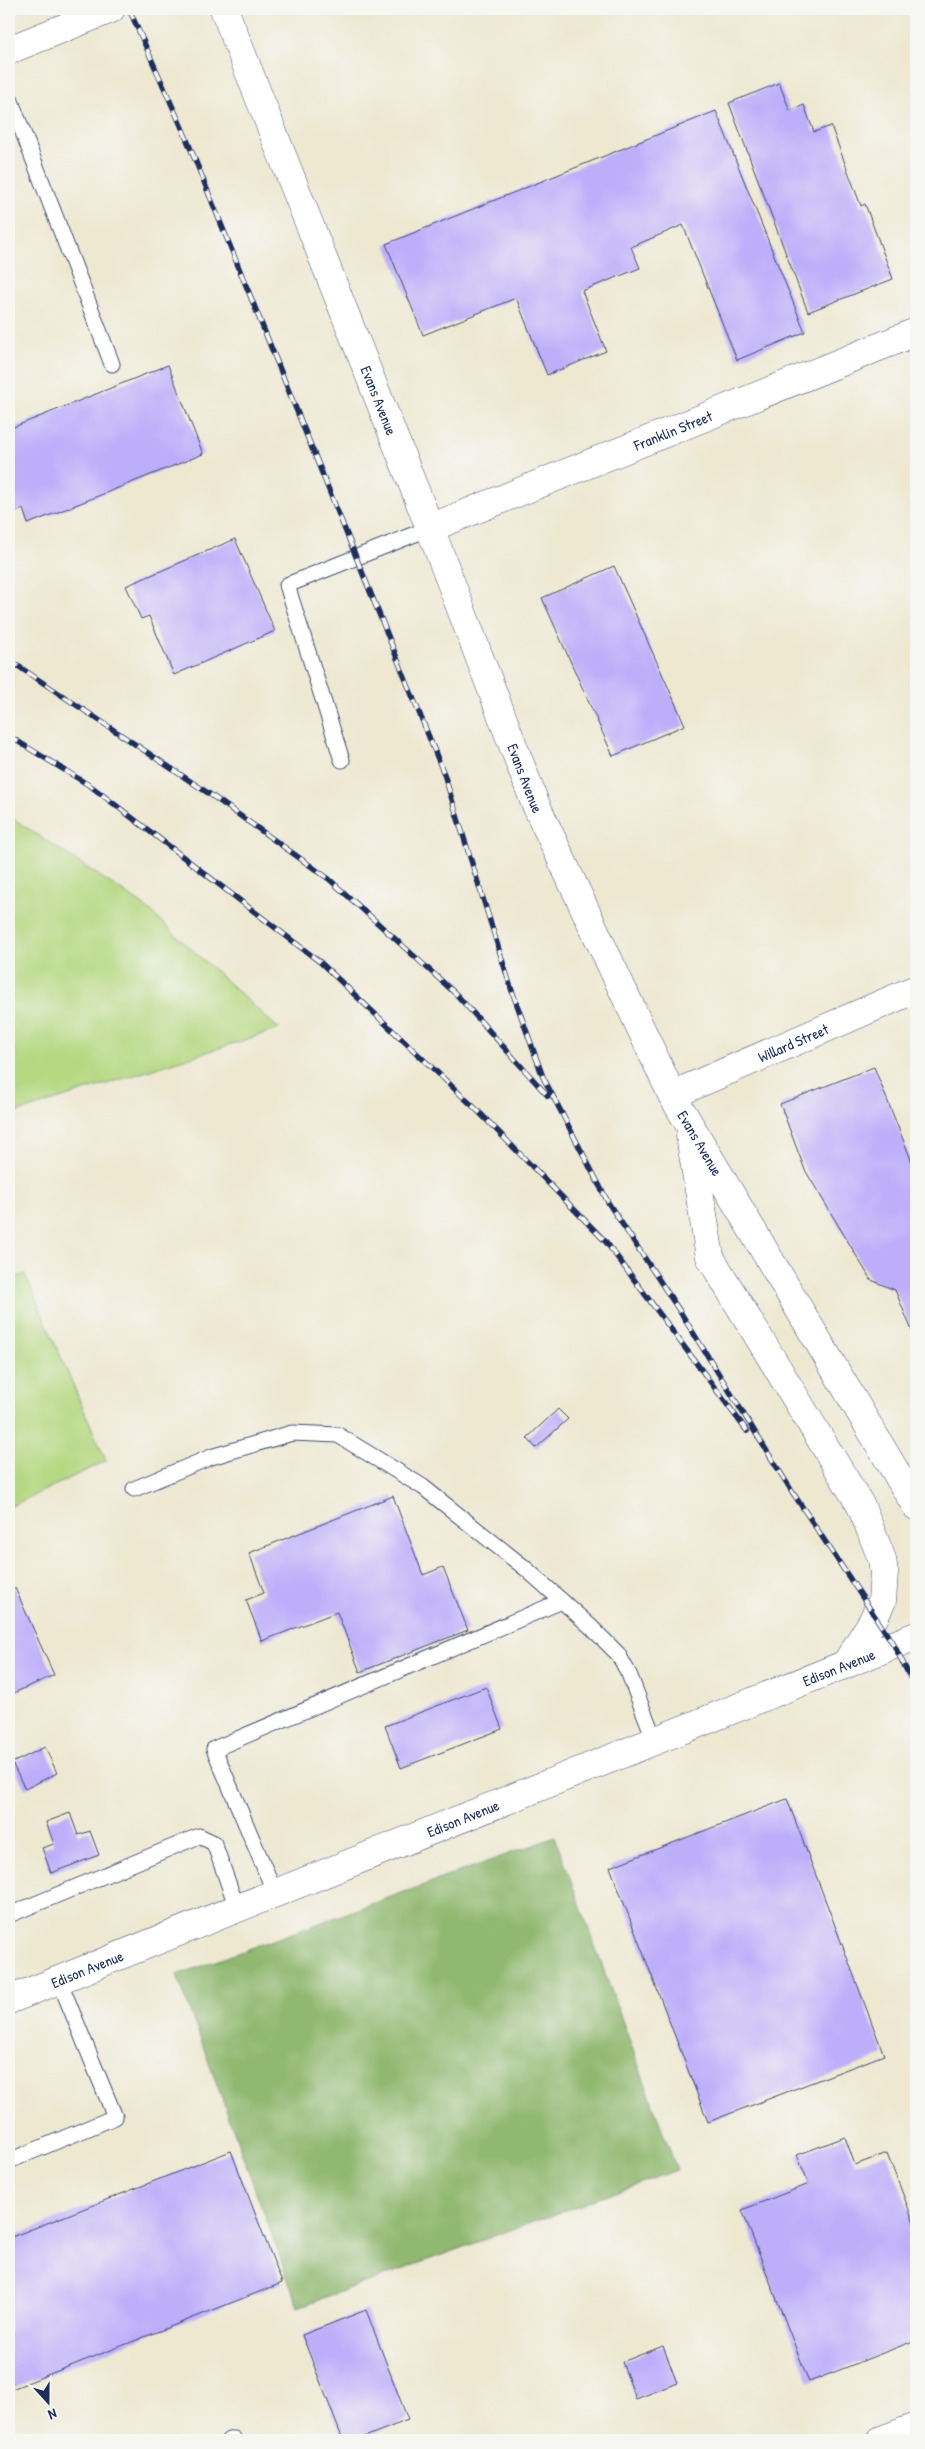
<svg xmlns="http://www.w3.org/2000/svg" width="925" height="2449" viewBox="0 0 925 2449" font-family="'Patrick Hand',sans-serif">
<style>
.green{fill:#b5d881;stroke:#688470}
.forest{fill:#90b86f;stroke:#567466}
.building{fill:#bdaefa}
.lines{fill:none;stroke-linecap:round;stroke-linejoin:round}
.lane-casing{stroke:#3b4b6f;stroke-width:17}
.street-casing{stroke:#3b4b6f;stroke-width:29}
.secondary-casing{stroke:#3b4b6f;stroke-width:29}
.primary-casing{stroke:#3b4b6f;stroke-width:29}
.lane{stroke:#fff;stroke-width:15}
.street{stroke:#fff;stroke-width:28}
.secondary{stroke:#fff;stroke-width:28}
.primary{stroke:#fff;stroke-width:28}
.rail-casing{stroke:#1b2f5e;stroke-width:5.5}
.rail{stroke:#f6f6f2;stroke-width:4;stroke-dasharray:11;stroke-linecap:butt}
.labels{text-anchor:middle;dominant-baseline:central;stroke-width:4;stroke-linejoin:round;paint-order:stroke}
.street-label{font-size:15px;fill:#1b2f5e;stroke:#f6f6f2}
</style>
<rect width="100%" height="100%" fill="#f6f6f2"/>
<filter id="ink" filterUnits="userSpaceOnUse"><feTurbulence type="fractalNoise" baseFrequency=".02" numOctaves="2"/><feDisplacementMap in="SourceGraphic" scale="10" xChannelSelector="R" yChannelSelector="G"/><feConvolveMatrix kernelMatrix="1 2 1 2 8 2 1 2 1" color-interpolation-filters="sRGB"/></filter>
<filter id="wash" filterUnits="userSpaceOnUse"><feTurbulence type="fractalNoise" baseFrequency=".0096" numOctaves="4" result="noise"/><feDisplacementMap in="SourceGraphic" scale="20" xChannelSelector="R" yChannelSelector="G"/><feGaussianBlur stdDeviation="1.12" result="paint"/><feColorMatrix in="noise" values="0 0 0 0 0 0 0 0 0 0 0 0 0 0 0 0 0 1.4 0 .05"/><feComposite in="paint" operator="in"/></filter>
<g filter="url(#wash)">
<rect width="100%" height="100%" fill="#eee8d1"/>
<!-- green -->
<g class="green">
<polygon points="9,816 142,904 279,1029 9,1115"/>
<polygon points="25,1274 106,1461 9,1507 9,1280"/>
</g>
<!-- forest -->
<polygon class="forest" points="555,1837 677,2170 298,2307 177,1975"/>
<g id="blocks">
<!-- building -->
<g class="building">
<polygon points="779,83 790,111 804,105 814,132 831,126 861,206 865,204 893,279 808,312 729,103"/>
<polygon points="716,111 805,332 737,360 683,225 631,247 640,268 582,291 606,351 547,375 516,298 423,335 386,244"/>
<polygon points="168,365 203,454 28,524 23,509 9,515 9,429"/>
<polygon points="235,539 275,631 174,675 149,616 141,619 126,586"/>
<polygon points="614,566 685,725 613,756 542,598"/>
<polygon points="874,1067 916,1172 916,1340 895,1290 871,1280 805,1170 780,1104"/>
<polygon points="558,1409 568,1419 536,1448 527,1438"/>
<polygon points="393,1496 423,1575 443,1567 468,1630 360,1672 337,1612 262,1641 246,1600 264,1593 249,1553"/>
<polygon points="15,1588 54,1675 9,1695 9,1591"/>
<polygon points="486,1687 502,1729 401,1768 385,1726"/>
<polygon points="45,1747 57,1773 25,1789 12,1763"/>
<polygon points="787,1799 884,2055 708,2122 610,1867"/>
<polygon points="70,1813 78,1835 90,1831 99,1855 51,1873 42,1848 54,1844 46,1822"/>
<polygon points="845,2137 855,2165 887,2153 916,2228 916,2304 912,2305 916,2315 916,2340 809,2382 742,2210 809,2184 797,2155"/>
<polygon points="231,2151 282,2283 9,2390 9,2238"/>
<polygon points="366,2310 408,2420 357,2440 343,2440 302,2335"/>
<polygon points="663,2346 677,2383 636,2399 622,2362"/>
</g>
</g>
</g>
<g filter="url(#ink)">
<use href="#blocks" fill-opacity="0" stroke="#3b4b6f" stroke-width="1"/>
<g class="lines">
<!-- lane casing -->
<g class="lane-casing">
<g id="lane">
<polyline points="9,96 112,364"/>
<polyline points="342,760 287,585 430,528"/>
<polyline points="134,1489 211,1457 292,1433 338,1435 423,1487 525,1568 590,1626 618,1654 629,1674 655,1741"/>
<polyline points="275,1893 214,1749 562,1601"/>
<polyline points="9,1915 199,1836 214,1843 237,1908"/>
<polyline points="9,2161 115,2117 59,1980"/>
<polyline points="229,2440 234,2439"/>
</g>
</g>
<!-- street casing -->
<g class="street-casing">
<g id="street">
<polyline points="9,50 111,9"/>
<path id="s1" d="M430 528 916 332"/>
<path id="s2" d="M672 1095 916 989"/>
<polyline points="881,2440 916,2427"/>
</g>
</g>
<!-- secondary casing -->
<g class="secondary-casing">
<g id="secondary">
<path id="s3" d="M9 2000 916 1636"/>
</g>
</g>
<!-- primary casing -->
<g class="primary-casing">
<g id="primary">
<path id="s4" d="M224 9 430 528 535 803 672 1095 916 1506"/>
<polyline points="690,1136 710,1257 861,1506 882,1559 884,1572 882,1601 872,1622 845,1665"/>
</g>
</g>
<!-- lane -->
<use href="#lane" class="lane"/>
<!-- street -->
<use href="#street" class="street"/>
<!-- secondary -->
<use href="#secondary" class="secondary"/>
<!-- primary -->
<use href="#primary" class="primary"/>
<!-- rail casing -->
<g class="rail-casing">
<g id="rail">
<polyline points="129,9 183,130 444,774 511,988 543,1077 609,1204 679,1310 793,1493 894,1645 916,1689"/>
<polyline points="9,660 211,795 329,879 456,994 548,1096"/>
<polyline points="9,736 92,787 320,962 477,1110 606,1242 747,1431"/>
</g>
</g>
<!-- rail -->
<use href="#rail" class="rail"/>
</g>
</g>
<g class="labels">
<!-- street labels -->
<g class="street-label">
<text stroke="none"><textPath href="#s4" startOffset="421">Evans Avenue</textPath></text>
<text stroke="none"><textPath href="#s1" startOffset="262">Franklin Street</textPath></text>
<text stroke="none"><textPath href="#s4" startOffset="826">Evans Avenue</textPath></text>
<text stroke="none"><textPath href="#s2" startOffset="132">Willard Street</textPath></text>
<text stroke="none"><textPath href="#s4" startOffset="1231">Evans Avenue</textPath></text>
<text stroke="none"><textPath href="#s3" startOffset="894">Edison Avenue</textPath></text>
<text stroke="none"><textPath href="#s3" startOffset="489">Edison Avenue</textPath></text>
<text stroke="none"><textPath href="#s3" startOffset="84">Edison Avenue</textPath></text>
</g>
</g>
<!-- margin -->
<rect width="925" height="2449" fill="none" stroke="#f6f6f2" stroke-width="30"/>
<!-- north arrow -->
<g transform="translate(48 2402) rotate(159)" stroke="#f6f6f2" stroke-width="4" paint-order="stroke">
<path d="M0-4L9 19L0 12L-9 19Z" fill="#1b2f5e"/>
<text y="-8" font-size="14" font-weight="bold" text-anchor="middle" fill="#1b2f5e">N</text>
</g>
</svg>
